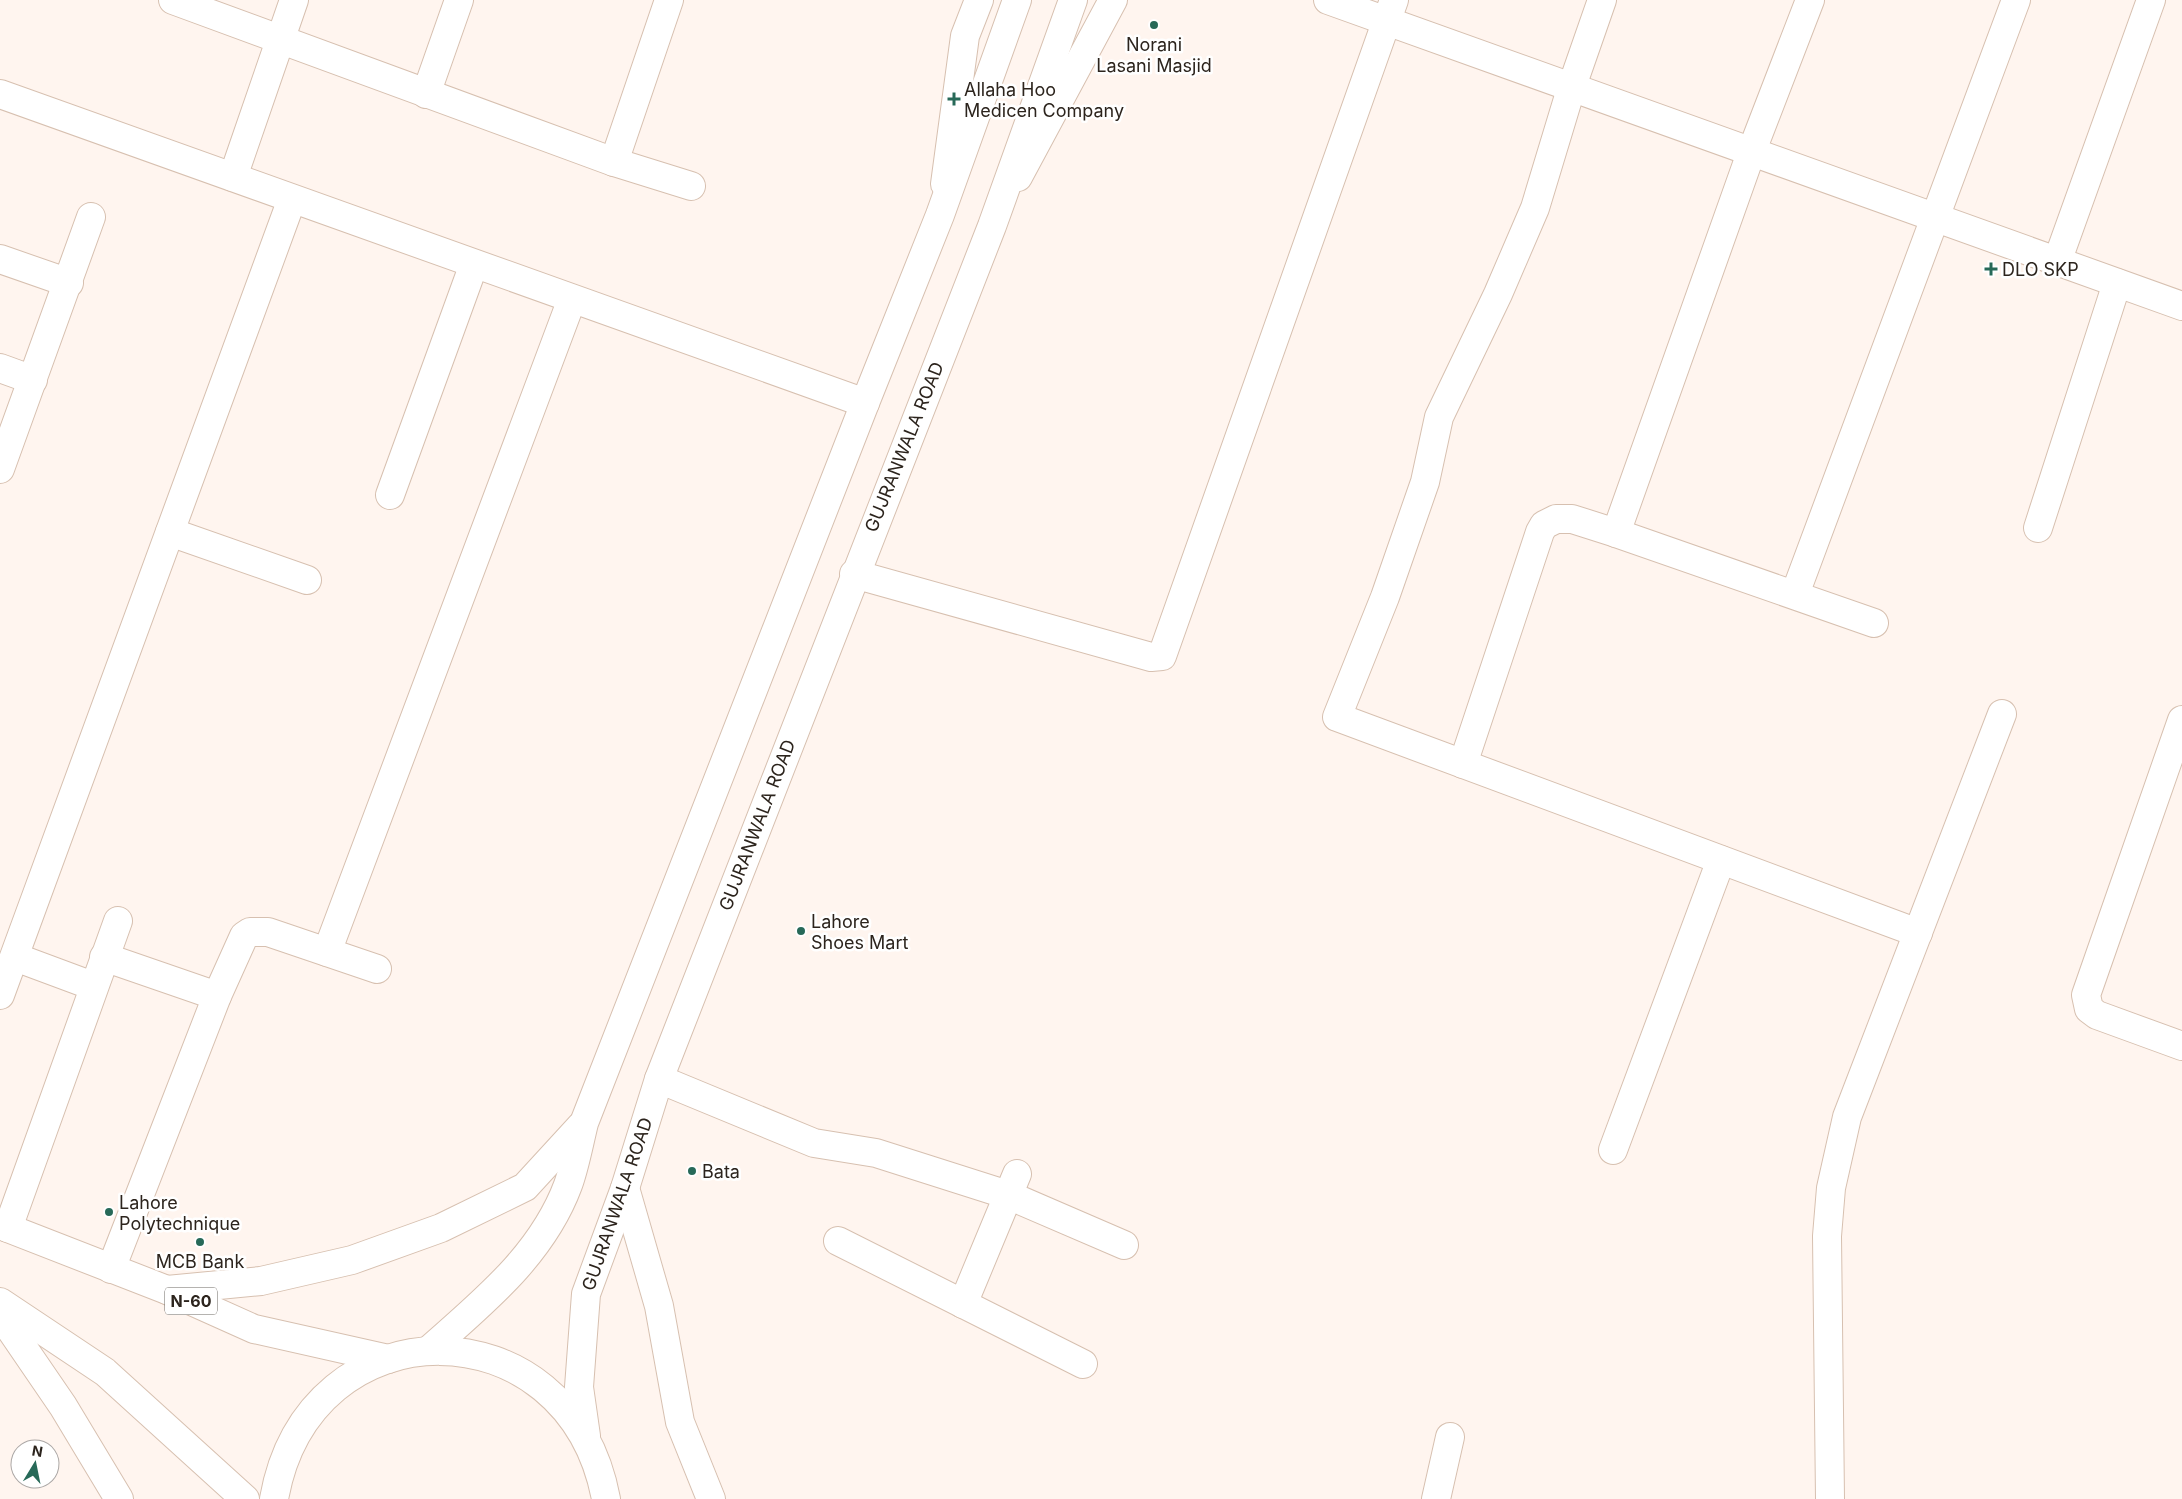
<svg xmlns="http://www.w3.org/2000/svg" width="2182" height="1499" viewBox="0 0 2182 1499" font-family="Inter,sans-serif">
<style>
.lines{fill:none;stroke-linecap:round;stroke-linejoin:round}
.street-casing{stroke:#d7c0b0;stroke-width:30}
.highway-casing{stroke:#d7c0b0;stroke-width:30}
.street{stroke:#fff;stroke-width:28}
.highway{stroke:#fff;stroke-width:28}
.poi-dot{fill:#276958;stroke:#fff;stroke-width:2}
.labels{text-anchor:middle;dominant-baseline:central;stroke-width:5;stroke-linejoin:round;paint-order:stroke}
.shield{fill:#fff;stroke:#6b6661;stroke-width:1}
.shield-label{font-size:16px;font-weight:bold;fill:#2c241d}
.poi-label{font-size:18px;fill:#2c241d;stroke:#fff;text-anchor:start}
.street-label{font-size:18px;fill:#2c241d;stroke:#fff}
</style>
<rect width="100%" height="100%" fill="#fff5ef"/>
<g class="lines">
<!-- street casing -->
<g class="street-casing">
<g id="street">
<polyline points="173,0 614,162 691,186"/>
<polyline points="1328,0 2182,306"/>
<polyline points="1602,0 1571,89 1535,208 1498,294 1439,417 1425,482 1385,597 1337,717 1918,933"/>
<polyline points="0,94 865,403"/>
<polyline points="426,94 459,0"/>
<polyline points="614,162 669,0"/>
<polyline points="233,177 294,0"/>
<polyline points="1018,177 1113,0"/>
<polyline points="945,184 965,36 979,0"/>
<polyline points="0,259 69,283"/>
<polyline points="2057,262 2151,0"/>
<polyline points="0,368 33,380"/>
<polyline points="0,469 91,217"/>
<polyline points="390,495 474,264"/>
<polyline points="2038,528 2117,283"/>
<polyline points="170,532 307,580"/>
<polyline points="1616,533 1751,153 1810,0"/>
<polyline points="854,574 1151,657 1162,656 1394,0"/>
<polyline points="1795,594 2016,0"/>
<polyline points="2182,720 2086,995 2089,1009 2097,1015 2182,1046"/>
<polyline points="1463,764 1540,532 1544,525 1556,519 1572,519 1616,533 1874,623"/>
<polyline points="327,952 572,299"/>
<polyline points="15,957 93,986"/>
<polyline points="104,957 217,996"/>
<polyline points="0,995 292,199"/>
<polyline points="659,1079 814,1143 876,1153 1008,1195 1124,1245"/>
<polyline points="1613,1150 1721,860"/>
<polyline points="8,1228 118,921"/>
<polyline points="838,1241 1083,1364"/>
<polyline points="111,1269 217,996 244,936 250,932 268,932 377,969"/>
<polyline points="963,1304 1017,1174"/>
<polyline points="1436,1499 1450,1437"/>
<polyline points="1830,1499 1827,1236 1831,1188 1847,1117 2002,714"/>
</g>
</g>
<!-- highway casing -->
<g class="highway-casing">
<g id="highway">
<polyline points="625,1188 659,1306 680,1422 711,1499"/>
<polyline points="0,1225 167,1290 254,1329 388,1359"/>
<polyline points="167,1290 261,1281 352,1260 441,1228 525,1187 581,1126"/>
<polyline points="0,1302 105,1372 245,1499"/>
<polyline points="0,1314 63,1406 119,1499"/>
<path d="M429 1350C483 1302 542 1255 568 1185 575 1166 579 1143 584 1123L865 403 940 215 1017 0"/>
<polyline points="586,1436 579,1387 586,1294 625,1188 659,1079 992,226 1073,0"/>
<path d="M274 1499C309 1301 569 1302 606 1499"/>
</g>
</g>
<!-- street -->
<use href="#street" class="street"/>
<!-- highway -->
<use href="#highway" class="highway"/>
</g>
<!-- markers -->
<g class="poi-dot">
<circle cx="1154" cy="25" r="5"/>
<path d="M951.5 91.5h5v5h5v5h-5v5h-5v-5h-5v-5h5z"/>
<path d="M1988.5 261.5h5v5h5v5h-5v5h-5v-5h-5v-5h5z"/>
<circle cx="801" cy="931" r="5"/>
<circle cx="692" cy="1171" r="5"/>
<circle cx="109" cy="1212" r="5"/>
<circle cx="200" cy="1242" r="5"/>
</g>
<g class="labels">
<!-- shield labels -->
<rect class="shield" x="165" y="1287.5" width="52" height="27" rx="4"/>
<g class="shield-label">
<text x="191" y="1301">N-60</text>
</g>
<!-- poi labels -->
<g class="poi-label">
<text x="1154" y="44" text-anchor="middle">Norani<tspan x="1154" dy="21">Lasani Masjid</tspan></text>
<text x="964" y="89">Allaha Hoo<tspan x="964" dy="21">Medicen Company</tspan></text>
<text x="2002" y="269">DLO SKP</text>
<text x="811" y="921">Lahore<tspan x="811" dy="21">Shoes Mart</tspan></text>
<text x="702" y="1171">Bata</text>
<text x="119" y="1202">Lahore<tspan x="119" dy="21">Polytechnique</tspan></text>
<text x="200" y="1261" text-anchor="middle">MCB Bank</text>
</g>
<!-- street labels -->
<g class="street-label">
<text transform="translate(904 447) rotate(-68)">GUJRANWALA ROAD</text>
<text transform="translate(757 825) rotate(-69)">GUJRANWALA ROAD</text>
<text transform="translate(617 1204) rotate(-71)">GUJRANWALA ROAD</text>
</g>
</g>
<!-- north arrow -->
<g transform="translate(35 1464) rotate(10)"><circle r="24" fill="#ffffff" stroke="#aba7a5"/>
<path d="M0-4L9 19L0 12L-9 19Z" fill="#276958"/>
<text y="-8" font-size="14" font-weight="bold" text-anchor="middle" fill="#2c241d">N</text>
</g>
</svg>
